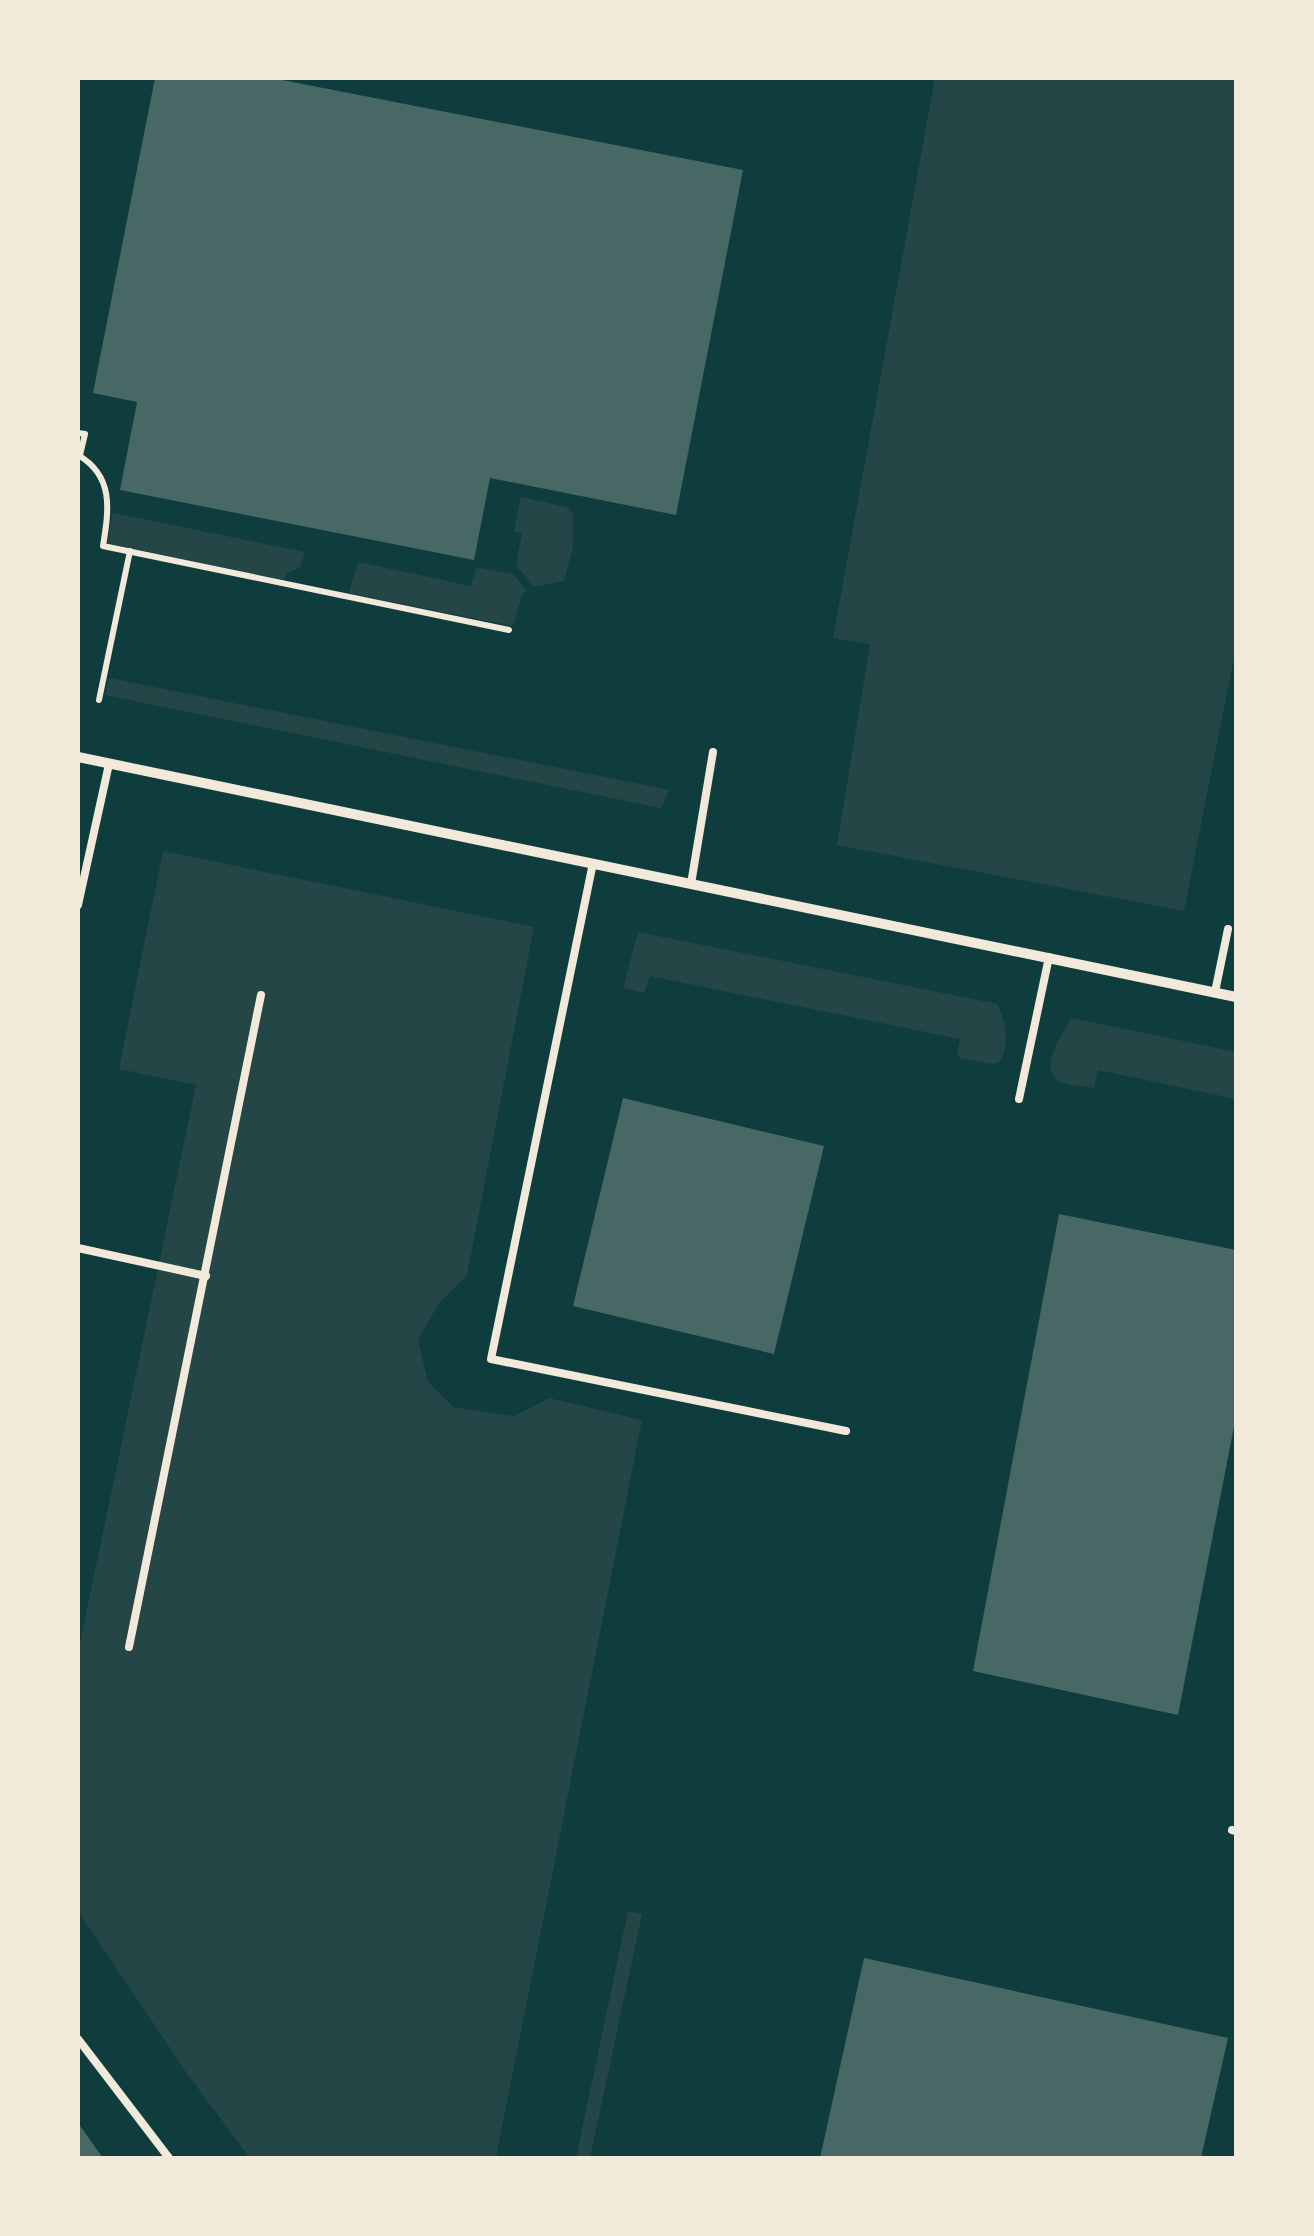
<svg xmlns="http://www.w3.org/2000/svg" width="1314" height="2236" viewBox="0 0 1314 2236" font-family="'Exo 2',sans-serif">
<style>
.green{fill:#244646}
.building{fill:#486865}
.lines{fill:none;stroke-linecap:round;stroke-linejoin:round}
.path{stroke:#f1e9da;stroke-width:6}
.service{stroke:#f1e9da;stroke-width:8}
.minor{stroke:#f1e9da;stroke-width:10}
</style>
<rect width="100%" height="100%" fill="#0f3d3e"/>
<!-- green -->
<g class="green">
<polygon points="935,78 1236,78 1236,648 1184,911 837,845 870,644 833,638"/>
<polygon points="521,497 567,507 573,513 573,547 564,581 534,587 516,565 522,533 514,531"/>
<polygon points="113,513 305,552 300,568 286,573 284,580 107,543"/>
<polygon points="358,562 471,586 476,567 513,574 527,591 522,595 513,626 349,593"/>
<polygon points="109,678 669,790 661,808 105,695"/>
<polygon points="163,851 534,927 467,1275 439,1303 418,1340 428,1382 453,1407 514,1416 549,1398 642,1420 496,2158 250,2158 188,2075 78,1911 78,1653 196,1085 119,1069"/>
<path d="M638 932 998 1004C1006 1024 1010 1042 1000 1062L994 1064 961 1058 957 1055 960 1039 650 976 644 993 623 988Z"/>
<path d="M1072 1018 1236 1052V1099L1098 1070 1094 1088C1084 1086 1062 1086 1055 1078 1041 1064 1064 1031 1072 1018Z"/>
<polygon points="628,1911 642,1914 590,2158 576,2158"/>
</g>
<!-- building -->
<g class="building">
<polygon points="155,78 272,78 743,170 676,515 490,478 474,560 120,490 137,402 93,393"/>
<polygon points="623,1098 824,1146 774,1354 573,1306"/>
<polygon points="1059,1214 1236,1250 1236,1416 1178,1715 973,1671"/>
<polygon points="864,1958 1228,2038 1201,2158 820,2158"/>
<polygon points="78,2123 103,2158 78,2158"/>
</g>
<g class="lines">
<!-- path -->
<g class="path">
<polyline points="78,433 85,434 80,455"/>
<path d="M78 455C114 476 109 509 103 546L509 630"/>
<polyline points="99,700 130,551"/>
</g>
<!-- service -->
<g class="service">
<polyline points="593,863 491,1359 846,1431"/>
<polyline points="691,884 713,752"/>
<polyline points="78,905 109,764"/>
<polyline points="1215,992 1228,929"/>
<polyline points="1019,1099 1049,957"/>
<polyline points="78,1248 206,1276"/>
<polyline points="129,1647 261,995"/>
<polyline points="1232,1830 1236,1831"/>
<polyline points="78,2039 169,2158"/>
</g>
<!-- minor -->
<polyline class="minor" points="78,757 1236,997"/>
</g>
<!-- border -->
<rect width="1314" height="2236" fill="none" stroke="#f1e9da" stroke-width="160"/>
</svg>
